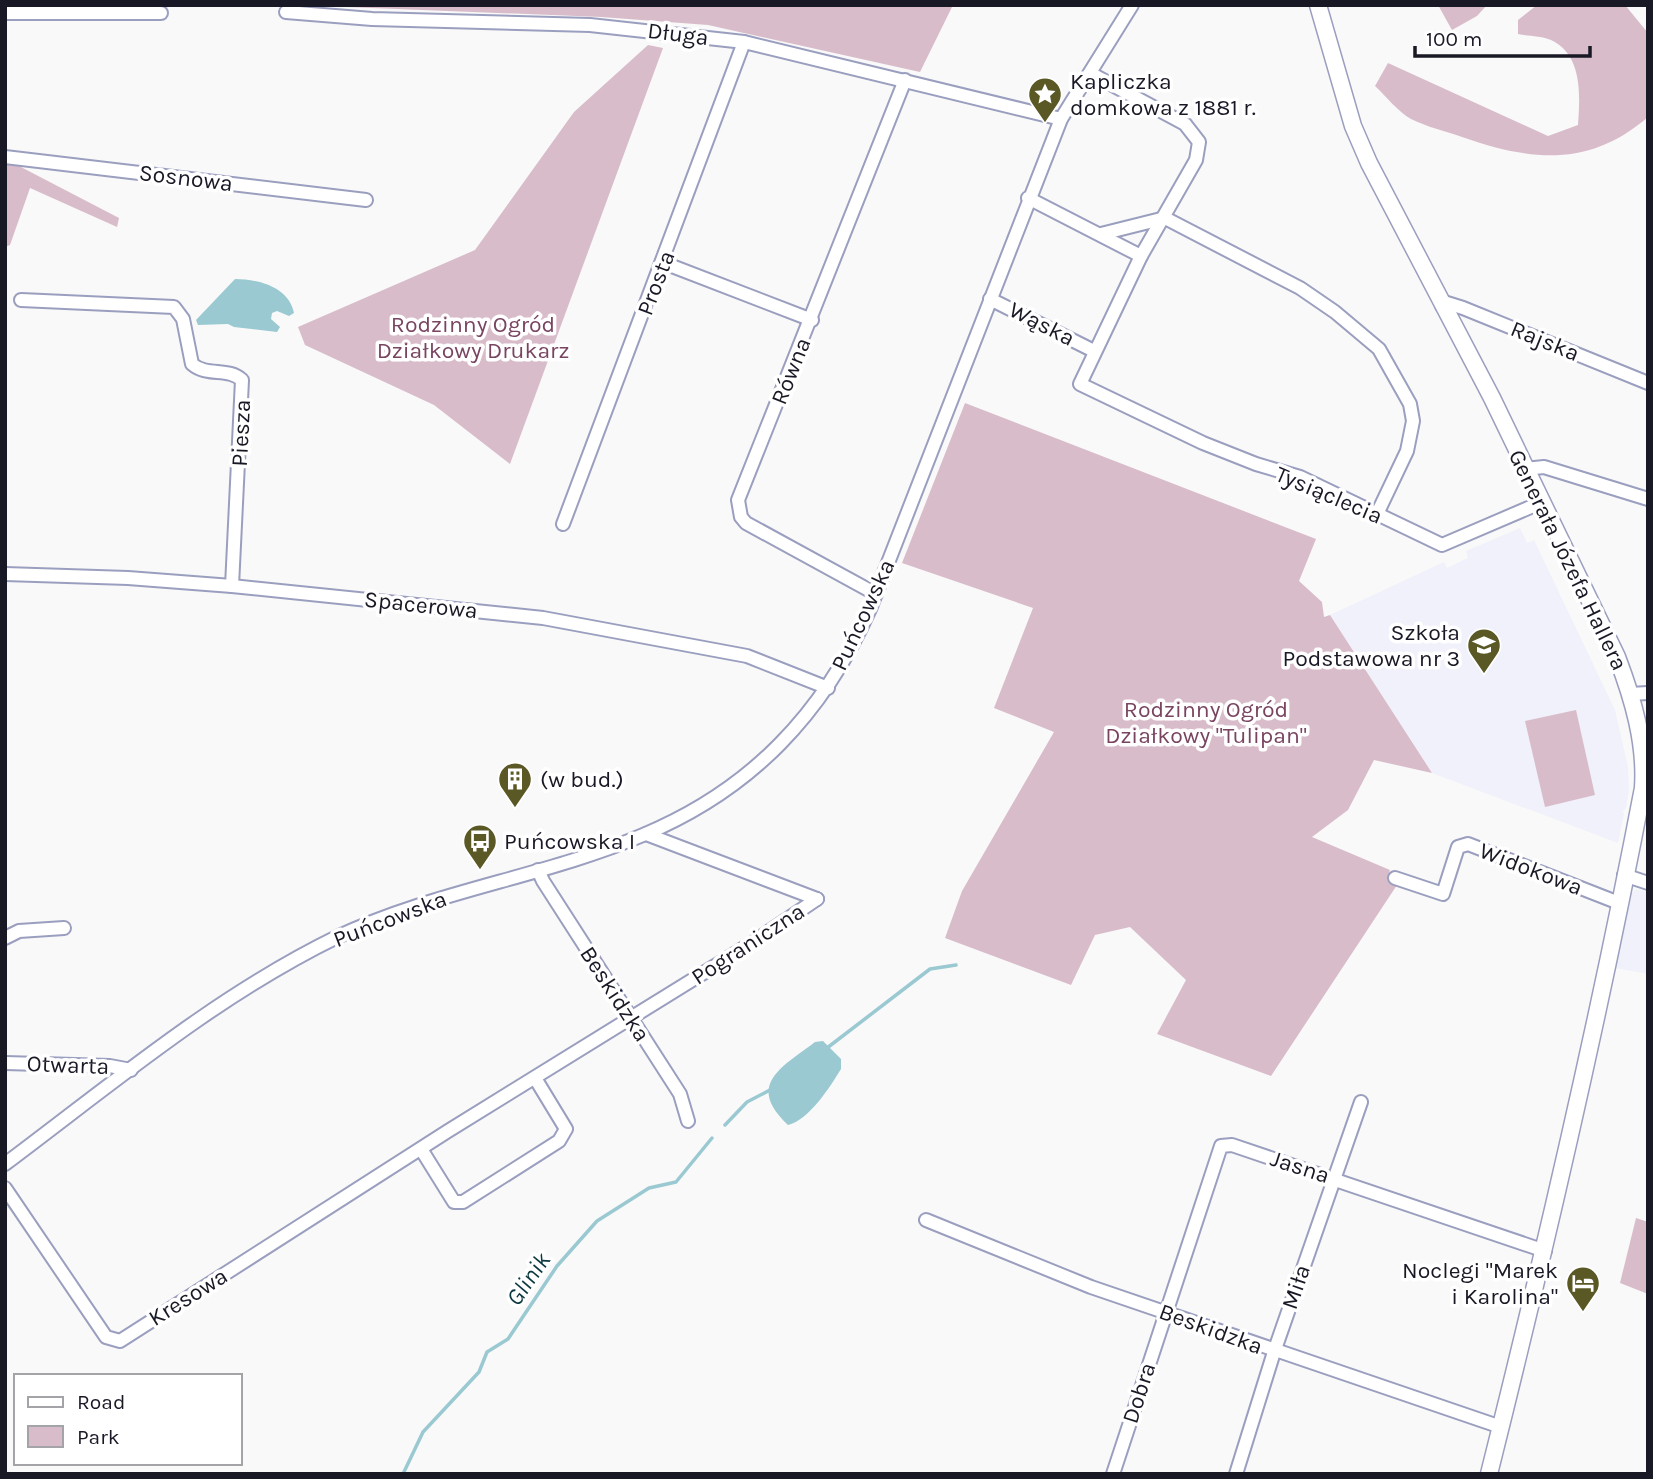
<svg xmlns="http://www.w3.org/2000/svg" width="1653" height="1479" viewBox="0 0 1653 1479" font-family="Karla,sans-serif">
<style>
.built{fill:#f0f1fa}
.green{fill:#d9bcca}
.water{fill:#9ac9d2}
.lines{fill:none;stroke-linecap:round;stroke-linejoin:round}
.stream{stroke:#9ac9d2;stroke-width:3.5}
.minor-casing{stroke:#9b9fbf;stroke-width:16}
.tertiary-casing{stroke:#9b9fbf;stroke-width:19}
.minor{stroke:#fff;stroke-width:12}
.tertiary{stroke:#fff;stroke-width:16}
.labels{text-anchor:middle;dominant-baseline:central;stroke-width:7;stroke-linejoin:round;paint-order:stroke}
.street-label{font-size:23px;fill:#181925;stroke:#fff}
.poi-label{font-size:23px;fill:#181925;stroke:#fff;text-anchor:start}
.park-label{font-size:23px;fill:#784460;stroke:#fff}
.water-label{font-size:24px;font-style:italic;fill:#0c3940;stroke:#fff}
</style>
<rect width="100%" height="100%" fill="#f9f9f9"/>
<!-- built -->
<g class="built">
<polygon points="1520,528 1527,543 1534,540 1615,710 1628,767 1629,790 1626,808 1622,812 1624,813 1618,843 1432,773 1330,615 1444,562 1447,568 1468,558 1466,551"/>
<polygon points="1637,889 1648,893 1648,974 1615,968 1627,896"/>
</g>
<!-- green -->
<g class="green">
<polygon points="296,5 953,5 920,72 708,25 601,17"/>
<polygon points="1438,5 1487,5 1477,16 1452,30"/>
<path d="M1537 5H1625L1648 33V117C1589 168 1531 161 1462 137 1445 131 1427 127 1411 119 1398 112 1386 96 1375 86L1388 63 1548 136 1578 125C1580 96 1583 55 1551 40 1542 36 1528 36 1518 34V20Z"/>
<polygon points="648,45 663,48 510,464 434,405 305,345 298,327 475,250 574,112"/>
<polygon points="5,164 19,166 119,218 117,227 30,188 10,245 5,247"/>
<polygon points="965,403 1316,539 1299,581 1322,602 1324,617 1330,615 1432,773 1374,760 1348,810 1312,837 1390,870 1387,880 1397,885 1271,1076 1157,1034 1186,980 1130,927 1095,935 1071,985 945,938 962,891 1054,732 994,708 1033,608 902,563"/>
<polygon points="1576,710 1595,795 1545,807 1525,721"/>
<polygon points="1636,1218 1648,1222 1648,1294 1620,1283"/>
</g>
<!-- water -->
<g class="water">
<path d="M235 279C258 279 289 287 294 313L289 316 277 311 272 313 271 319 280 327 277 332 234 327 228 324 198 325 196 320Z"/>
<path d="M823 1041 841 1059V1069C830 1087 809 1120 788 1125 745 1085 782 1067 815 1042Z"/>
</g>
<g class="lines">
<!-- stream -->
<g class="stream">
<polyline points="827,1048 930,969 956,965"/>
<polyline points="725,1125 747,1102 770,1090"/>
<polyline points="403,1474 423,1432 479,1372 487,1352 508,1339 557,1266 597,1221 649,1188 676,1182 712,1138"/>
</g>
<!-- minor casing -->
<g class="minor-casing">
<g id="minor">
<polyline points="286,12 372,19 590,25 744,42 1061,119"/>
<polyline points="5,13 161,13"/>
<polyline points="1090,73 1185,124 1199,142 1196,160 1141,256 1080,384 1203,443 1256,464 1300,477 1442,545 1540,503"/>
<polyline points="5,157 366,200"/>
<polyline points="1028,198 1141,256"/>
<polyline points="1101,234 1165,218 1300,288 1335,312 1379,349 1410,404 1413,421 1407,451 1377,514"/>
<polyline points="664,263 812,320"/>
<polyline points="990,299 1094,351"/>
<path d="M21 300 174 307 183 319 192 364C207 377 228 367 242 380L232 586"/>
<polyline points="1442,306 1447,303 1463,308 1648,383"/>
<polyline points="1524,469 1544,467 1648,499"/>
<polyline points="563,524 744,42"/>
<polyline points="5,574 128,578 232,586 543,618 747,656 828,688"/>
<polyline points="876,594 746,523 741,517 738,500 905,80"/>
<polyline points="1630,694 1648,693"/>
<polyline points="646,834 817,899"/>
<polyline points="538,870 543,881 680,1094 688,1121"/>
<polyline points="1624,875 1648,883"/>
<polyline points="1395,878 1443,894 1458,847 1468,844 1619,903"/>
<polyline points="5,938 19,931 64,928"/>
<polyline points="5,1063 110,1066 131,1070"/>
<polyline points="421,1149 454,1202 463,1202 559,1141 566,1129 535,1078"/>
<path d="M5 1164C112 1084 216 996 337 937 434 891 544 877 643 835 751 790 823 714 870 609L1061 119 1132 5"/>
<polyline points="5,1188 106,1337 120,1341 448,1131 752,943 817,899"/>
<polyline points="926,1220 1091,1287 1501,1427"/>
<polyline points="1113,1474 1221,1146 1232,1145 1545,1251"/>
<polyline points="1236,1474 1274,1352 1361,1102"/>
</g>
</g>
<!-- tertiary casing -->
<g class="tertiary-casing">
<path id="tertiary" d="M1318 5 1353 126 1369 163 1492 398 1617 657C1633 699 1646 743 1643 788 1599 1018 1546 1246 1489 1474"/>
</g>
<!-- minor -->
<use href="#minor" class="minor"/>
<!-- tertiary -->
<use href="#tertiary" class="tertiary"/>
</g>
<!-- icons -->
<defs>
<g id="sight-pin" transform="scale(1.75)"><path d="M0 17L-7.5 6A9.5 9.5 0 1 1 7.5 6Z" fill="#5a5925" stroke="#fff"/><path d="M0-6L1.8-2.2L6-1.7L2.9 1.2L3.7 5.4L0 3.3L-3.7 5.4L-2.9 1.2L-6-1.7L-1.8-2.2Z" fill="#fff"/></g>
<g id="school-pin" transform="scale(1.75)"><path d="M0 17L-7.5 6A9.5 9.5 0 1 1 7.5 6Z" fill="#5a5925" stroke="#fff"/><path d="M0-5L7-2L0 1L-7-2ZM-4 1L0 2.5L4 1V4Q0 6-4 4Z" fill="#fff"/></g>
<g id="building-pin" transform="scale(1.75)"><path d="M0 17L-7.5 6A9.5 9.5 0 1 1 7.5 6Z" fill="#5a5925" stroke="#fff"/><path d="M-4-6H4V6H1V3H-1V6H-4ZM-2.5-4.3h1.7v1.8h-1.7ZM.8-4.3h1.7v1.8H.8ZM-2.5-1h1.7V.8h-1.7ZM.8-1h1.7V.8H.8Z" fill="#fff"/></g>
<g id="bus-pin" transform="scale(1.75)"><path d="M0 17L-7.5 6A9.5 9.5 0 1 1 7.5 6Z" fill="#5a5925" stroke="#fff"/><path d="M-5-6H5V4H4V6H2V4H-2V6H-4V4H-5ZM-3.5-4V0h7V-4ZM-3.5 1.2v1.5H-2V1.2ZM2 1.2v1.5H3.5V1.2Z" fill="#fff"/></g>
<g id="hotel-pin" transform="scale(1.75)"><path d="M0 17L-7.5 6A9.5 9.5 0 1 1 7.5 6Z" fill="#5a5925" stroke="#fff"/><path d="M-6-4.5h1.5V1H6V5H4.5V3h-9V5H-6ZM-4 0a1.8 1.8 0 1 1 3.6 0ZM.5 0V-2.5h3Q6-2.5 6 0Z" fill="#fff"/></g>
</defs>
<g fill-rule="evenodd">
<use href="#sight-pin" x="1045" y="94"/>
<use href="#school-pin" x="1484" y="645"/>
<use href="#building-pin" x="515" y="779"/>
<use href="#bus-pin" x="480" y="841"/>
<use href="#hotel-pin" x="1583" y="1283"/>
</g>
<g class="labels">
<!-- street labels -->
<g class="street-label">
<text transform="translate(678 34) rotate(7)">Długa</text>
<text transform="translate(186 178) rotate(7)">Sosnowa</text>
<text transform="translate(656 283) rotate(-69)">Prosta</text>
<text transform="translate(1042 324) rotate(27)">Wąska</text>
<text transform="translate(1545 341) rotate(22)">Rajska</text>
<text transform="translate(791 371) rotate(-68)">Równa</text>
<text transform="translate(241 433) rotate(-87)">Piesza</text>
<text transform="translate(1329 495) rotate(23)">Tysiąclecia</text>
<text transform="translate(1568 560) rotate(64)">Generała Józefa Hallera</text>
<text transform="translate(421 605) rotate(6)">Spacerowa</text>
<text transform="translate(863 615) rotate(-65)">Puńcowska</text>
<text transform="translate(1531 869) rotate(21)">Widokowa</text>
<text transform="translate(390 919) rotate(-21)">Puńcowska</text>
<text transform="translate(748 944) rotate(-33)">Pograniczna</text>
<text transform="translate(615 994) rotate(57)">Beskidzka</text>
<text transform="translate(68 1065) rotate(2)">Otwarta</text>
<text transform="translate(1300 1167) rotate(18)">Jasna</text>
<text transform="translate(1296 1287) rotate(-71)">Miła</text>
<text transform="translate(188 1297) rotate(-32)">Kresowa</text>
<text transform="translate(1211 1329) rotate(20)">Beskidzka</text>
<text transform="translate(1139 1393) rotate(-72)">Dobra</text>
</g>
<!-- poi labels -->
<g class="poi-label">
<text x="1070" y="81">Kapliczka<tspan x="1070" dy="26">domkowa z 1881 r.</tspan></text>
<text x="1460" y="632" text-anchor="end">Szkoła<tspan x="1460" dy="26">Podstawowa nr 3</tspan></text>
<text x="540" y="779">(w bud.)</text>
<text x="504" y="841">Puńcowska I</text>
<text x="1558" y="1270" text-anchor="end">Noclegi "Marek<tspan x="1558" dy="26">i Karolina"</tspan></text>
</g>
<!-- park labels -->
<g class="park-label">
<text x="473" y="324">Rodzinny Ogród<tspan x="473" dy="26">Działkowy Drukarz</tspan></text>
<text x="1206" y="709">Rodzinny Ogród<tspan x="1206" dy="26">Działkowy "Tulipan"</tspan></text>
</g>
<!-- water labels -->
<g class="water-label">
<text transform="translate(528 1279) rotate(-55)">Glinik</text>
</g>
</g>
<!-- border -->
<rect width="1653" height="1479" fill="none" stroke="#181925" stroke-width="14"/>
<!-- legend -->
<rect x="14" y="1374" width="228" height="91" fill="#ffffff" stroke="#a3a3a8" stroke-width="2"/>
<rect x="28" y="1397" width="35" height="10" fill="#ffffff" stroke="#a3a3a8" stroke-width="2"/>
<text x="77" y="1409" font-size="21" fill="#181925">Road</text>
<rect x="28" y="1426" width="35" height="21" fill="#d9bcca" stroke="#a3a3a8" stroke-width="2"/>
<text x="77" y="1444" font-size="21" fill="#181925">Park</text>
<!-- scale -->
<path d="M1415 46v10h175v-10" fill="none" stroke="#181925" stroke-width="3.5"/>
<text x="1426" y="46" font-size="21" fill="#181925" stroke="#ffffff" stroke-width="5" paint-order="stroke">100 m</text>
</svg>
